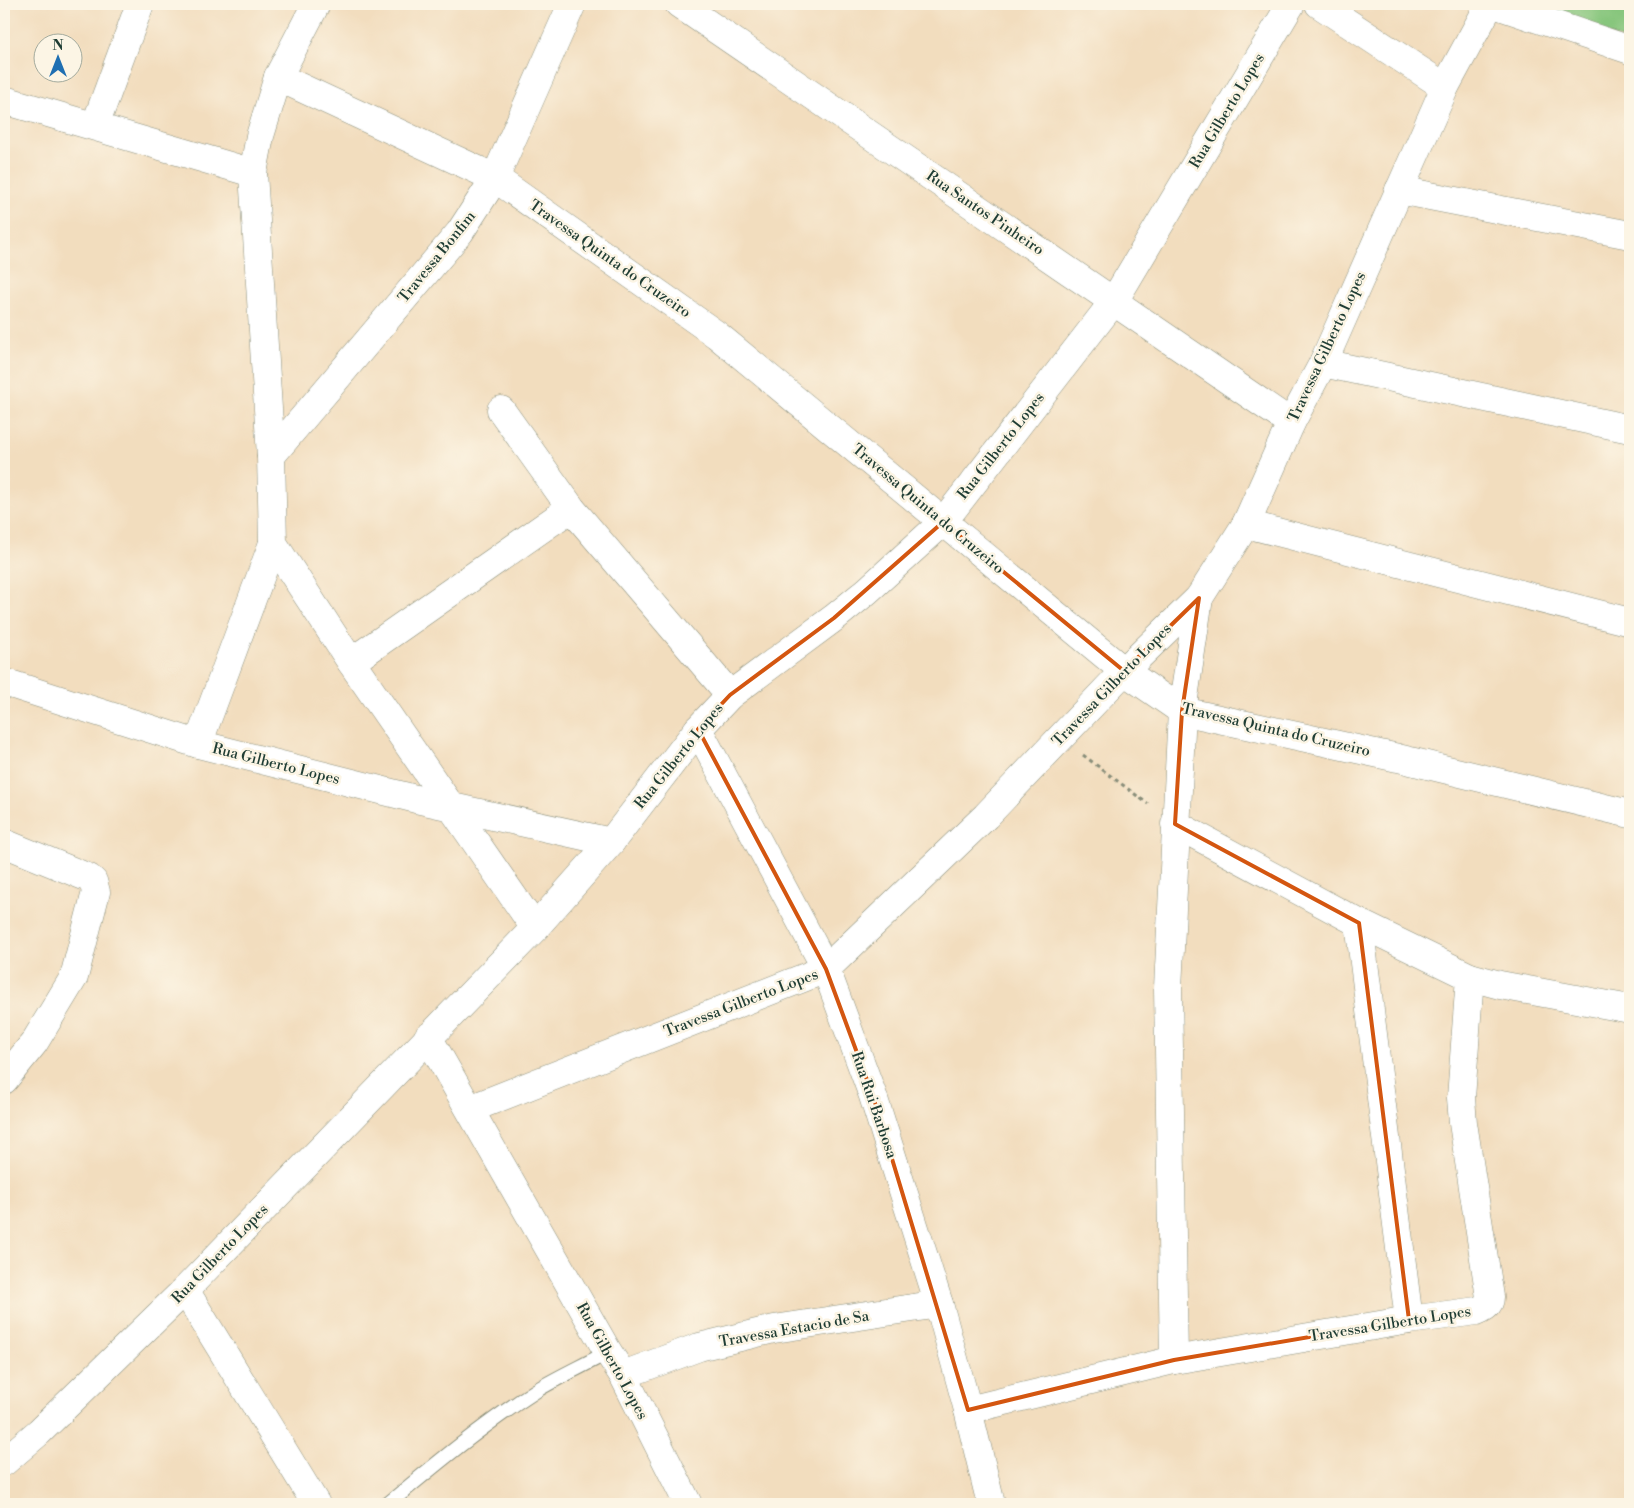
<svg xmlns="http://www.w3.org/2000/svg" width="1634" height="1508" viewBox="0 0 1634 1508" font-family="'Libre Bodoni',serif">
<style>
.green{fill:#87c67d;stroke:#538258}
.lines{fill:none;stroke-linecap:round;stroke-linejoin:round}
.service-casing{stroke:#888d79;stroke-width:16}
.minor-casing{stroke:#888d79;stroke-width:29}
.path{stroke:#888d79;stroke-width:3;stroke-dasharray:4 4;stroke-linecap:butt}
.service{stroke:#fff;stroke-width:14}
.minor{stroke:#fff;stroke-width:28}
.marked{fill:none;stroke:#d45610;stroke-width:4;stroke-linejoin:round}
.labels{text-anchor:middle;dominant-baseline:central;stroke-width:5;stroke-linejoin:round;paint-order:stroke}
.street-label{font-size:15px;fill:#1f3d34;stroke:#fcf5e5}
</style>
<rect width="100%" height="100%" fill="#fcf5e5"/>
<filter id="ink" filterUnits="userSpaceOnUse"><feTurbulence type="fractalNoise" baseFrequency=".02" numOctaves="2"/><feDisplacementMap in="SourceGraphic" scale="10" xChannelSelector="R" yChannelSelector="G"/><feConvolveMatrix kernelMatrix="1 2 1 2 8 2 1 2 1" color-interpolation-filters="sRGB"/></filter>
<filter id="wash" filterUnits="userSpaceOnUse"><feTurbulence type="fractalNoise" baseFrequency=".0096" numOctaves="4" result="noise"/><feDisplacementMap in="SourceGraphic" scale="20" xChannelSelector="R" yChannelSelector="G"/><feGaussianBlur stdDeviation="1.12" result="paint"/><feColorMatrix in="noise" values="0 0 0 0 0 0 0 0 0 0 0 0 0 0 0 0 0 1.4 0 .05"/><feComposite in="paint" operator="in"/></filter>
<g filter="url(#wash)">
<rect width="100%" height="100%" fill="#f2ddbe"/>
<!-- green -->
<polygon class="green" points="1517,4 1630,4 1630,42"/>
</g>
<g filter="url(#ink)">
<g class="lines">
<!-- service casing -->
<g class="service-casing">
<path id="service" d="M388 1504C436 1464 484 1424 537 1390 560 1376 585 1365 608 1352"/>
</g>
<!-- minor casing -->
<g class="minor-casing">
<g id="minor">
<polyline points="679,4 1291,423"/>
<polyline points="1319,4 1445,87"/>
<polyline points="1494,4 1630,50"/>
<polyline points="278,77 495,178 717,335 1124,671 1182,711 1398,758 1630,814"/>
<polyline points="4,100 253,173 271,456 273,543 351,662 535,928"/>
<polyline points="95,126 140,4"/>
<polyline points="253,173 260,136 278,77 316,4"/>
<polyline points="1399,190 1630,235"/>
<polyline points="1323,363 1630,429"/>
<polyline points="501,410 571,508 730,695"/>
<polyline points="271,456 460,232 495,178 572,4"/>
<polyline points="1246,524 1630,622"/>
<polyline points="351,662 571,508"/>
<polyline points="4,682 198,744 416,799 611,842"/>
<polyline points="698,729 826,969 873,1096 939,1304 968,1410 991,1504"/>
<polyline points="198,744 273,543"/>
<polyline points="1175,824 1359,923 1470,977 1500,985 1630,1009"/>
<polyline points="4,843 89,878 93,881 96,892 74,977 34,1043 4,1080"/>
<polyline points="1359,923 1409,1320"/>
<polyline points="428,1037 608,1352 623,1375 688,1504"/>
<polyline points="470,1109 826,969 986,816 1124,671 1199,598 1246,524 1291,423 1323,363 1445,87 1490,4"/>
<polyline points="185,1290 316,1504"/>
<polyline points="1174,1360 1168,988 1182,711 1199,598"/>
<polyline points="623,1375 699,1347 774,1329 939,1304"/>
<path d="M968 1410 1174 1360 1409 1320 1477 1311C1484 1308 1490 1305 1490 1297L1463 1123 1461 1098 1470 977"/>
<polyline points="4,1462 39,1432 185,1290 535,928 611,842 698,729 730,695 834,618 867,591 943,522 1114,301 1291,4"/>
</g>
</g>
<!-- path -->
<polyline class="path" points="1083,755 1148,804"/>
<!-- service -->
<use href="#service" class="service"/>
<!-- minor -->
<use href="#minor" class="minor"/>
</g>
</g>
<!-- marked area -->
<path class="marked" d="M943 522 1124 671 1199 598 1182 711 1175 824 1359 923 1409 1320 1174 1360 968 1410 873 1096 826 969 698 729 730 695 834 618Z"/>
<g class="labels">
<!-- street labels -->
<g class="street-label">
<text transform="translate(1227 111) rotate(-59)">Rua Gilberto Lopes</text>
<text transform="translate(985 213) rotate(34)">Rua Santos Pinheiro</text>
<text transform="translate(437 257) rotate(-51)">Travessa Bonfim</text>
<text transform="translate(610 259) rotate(35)">Travessa Quinta do Cruzeiro</text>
<text transform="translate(1327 347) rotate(-65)">Travessa Gilberto Lopes</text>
<text transform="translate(1001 446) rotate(-52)">Rua Gilberto Lopes</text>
<text transform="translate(928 509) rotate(40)">Travessa Quinta do Cruzeiro</text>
<text transform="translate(1112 685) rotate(-46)">Travessa Gilberto Lopes</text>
<text transform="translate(1276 730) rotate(13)">Travessa Quinta do Cruzeiro</text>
<text transform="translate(679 756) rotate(-51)">Rua Gilberto Lopes</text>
<text transform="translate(276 764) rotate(14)">Rua Gilberto Lopes</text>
<text transform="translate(741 1003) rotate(-21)">Travessa Gilberto Lopes</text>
<text transform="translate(874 1105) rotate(71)">Rua Rui Barbosa</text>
<text transform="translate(220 1254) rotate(-46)">Rua Gilberto Lopes</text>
<text transform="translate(1390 1324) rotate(-9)">Travessa Gilberto Lopes</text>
<text transform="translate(794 1329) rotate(-10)">Travessa Estacio de Sa</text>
<text transform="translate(612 1361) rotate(61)">Rua Gilberto Lopes</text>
</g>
</g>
<!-- margin -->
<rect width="1634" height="1508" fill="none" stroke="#fcf5e5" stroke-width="20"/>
<!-- north arrow -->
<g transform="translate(58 58)"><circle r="24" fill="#fcf5e5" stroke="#a4ab9e"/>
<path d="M0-4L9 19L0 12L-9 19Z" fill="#1f6fb2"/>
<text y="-8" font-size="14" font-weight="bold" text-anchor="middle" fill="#1f3d34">N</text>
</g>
</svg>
